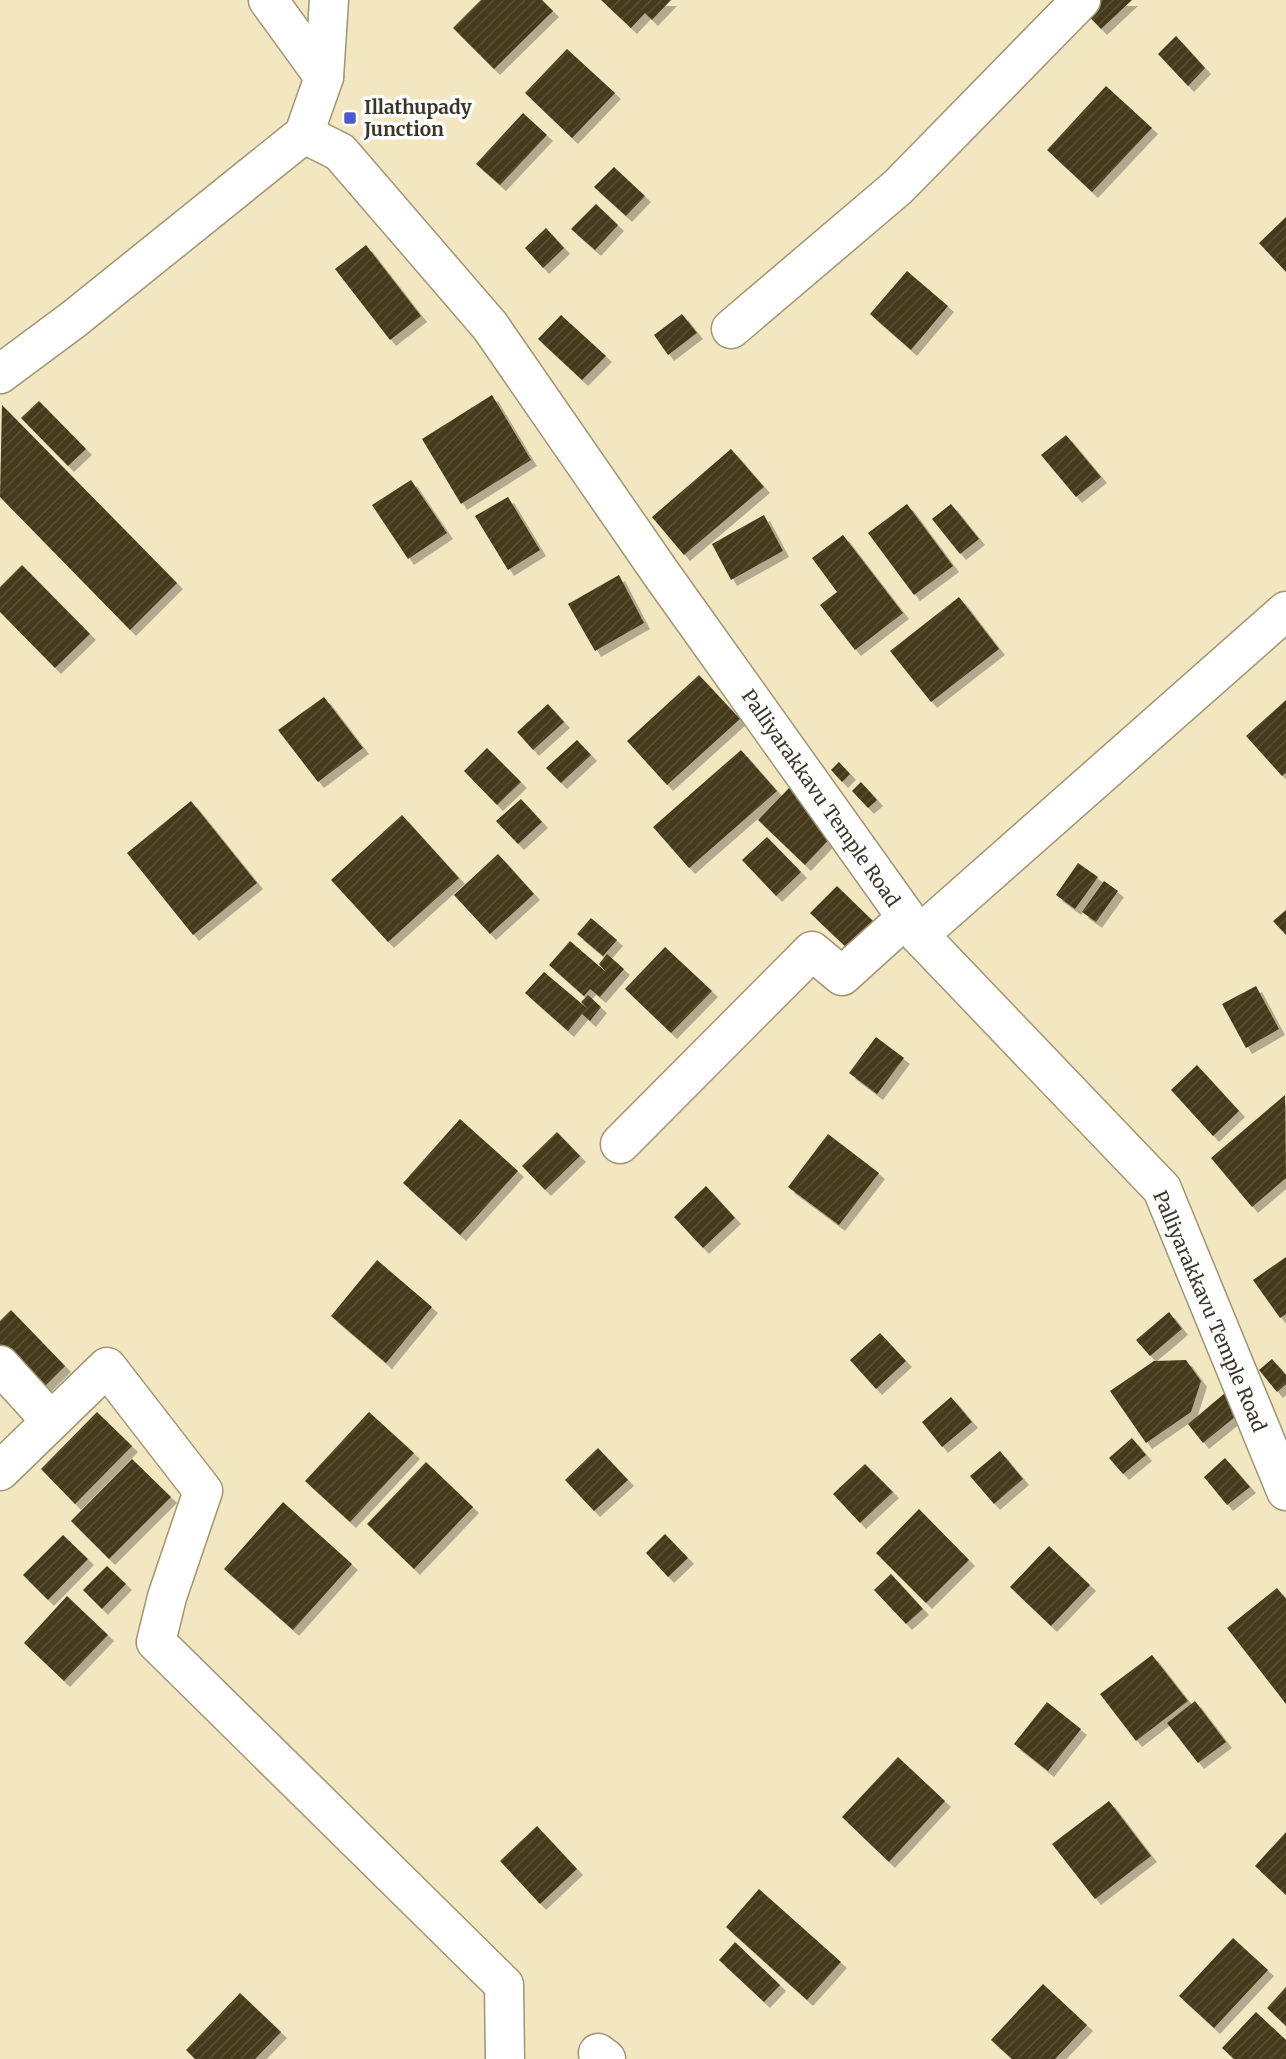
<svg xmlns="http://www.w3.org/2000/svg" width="1286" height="2059" viewBox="0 0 1286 2059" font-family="Merriweather,serif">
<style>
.building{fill:url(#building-hatch);filter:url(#shadow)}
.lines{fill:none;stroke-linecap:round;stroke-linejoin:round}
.minor-casing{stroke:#a09573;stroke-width:41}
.tertiary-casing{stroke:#a09573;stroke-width:41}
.secondary-casing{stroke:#a09573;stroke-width:41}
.minor{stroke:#fff;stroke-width:38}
.tertiary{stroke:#fff;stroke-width:38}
.secondary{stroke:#fff;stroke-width:38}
.poi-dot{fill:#4c5bd0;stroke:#fff;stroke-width:2.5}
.labels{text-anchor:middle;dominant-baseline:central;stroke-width:7;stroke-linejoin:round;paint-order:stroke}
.poi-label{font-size:19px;font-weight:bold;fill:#3a3627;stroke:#fff;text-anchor:start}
.street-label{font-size:19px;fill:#3a3627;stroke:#fff}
</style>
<defs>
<pattern id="building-hatch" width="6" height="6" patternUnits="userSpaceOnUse" patternTransform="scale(1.75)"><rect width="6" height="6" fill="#443a1a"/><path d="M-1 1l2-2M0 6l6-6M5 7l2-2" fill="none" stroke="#574f33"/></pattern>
<filter id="shadow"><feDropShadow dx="6" dy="6" stdDeviation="0" flood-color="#0004"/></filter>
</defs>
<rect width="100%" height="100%" fill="#f3e7c2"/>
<!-- building -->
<g class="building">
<polygon points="481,0 542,0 553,11 494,69 453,28"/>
<polygon points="601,0 671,0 652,20 645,13 631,28"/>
<polygon points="1085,0 1132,0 1101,29 1079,6"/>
<polygon points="1176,36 1205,68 1188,86 1158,54"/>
<polygon points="567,49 615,93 572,138 525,93"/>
<polygon points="1106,86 1152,128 1092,192 1047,150"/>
<polygon points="523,113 547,135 500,185 476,164"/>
<polygon points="614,167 645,196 626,216 594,187"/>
<polygon points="596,204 618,225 595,250 571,229"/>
<polygon points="1286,217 1286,272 1259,243"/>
<polygon points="546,228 564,248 543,268 525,248"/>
<polygon points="366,245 421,316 390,340 335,269"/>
<polygon points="907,271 948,306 911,350 870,314"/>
<polygon points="682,314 697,333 668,355 654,335"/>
<polygon points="561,315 606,356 582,380 538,339"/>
<polygon points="492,395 531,460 461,504 422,439"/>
<polygon points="39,401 86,449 68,466 21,418"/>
<polygon points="2,405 177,583 130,630 0,497"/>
<polygon points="1066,435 1101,477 1076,497 1041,455"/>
<polygon points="731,449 764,487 684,555 652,517"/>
<polygon points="411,480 447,533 408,559 372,505"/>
<polygon points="508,497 540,550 508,570 475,516"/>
<polygon points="907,504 953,566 914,595 868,533"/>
<polygon points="951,504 979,539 960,554 932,519"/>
<polygon points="764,515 783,551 731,580 712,544"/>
<polygon points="843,535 903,613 855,650 820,605 837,592 812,558"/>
<polygon points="22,565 90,634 55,668 0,612 0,587"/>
<polygon points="619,575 644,623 595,651 568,604"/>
<polygon points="959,597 999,649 931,702 890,651"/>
<polygon points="699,675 740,719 667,785 627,741"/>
<polygon points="324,697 363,748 318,782 278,730"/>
<polygon points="1286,700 1286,773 1282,776 1246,736"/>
<polygon points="548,704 564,722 533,750 517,732"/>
<polygon points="577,740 591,755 561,783 546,768"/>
<polygon points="487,748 521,782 497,805 464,771"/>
<polygon points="741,750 777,791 689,868 653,827"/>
<polygon points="839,762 850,774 842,782 831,770"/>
<polygon points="861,782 877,800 868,808 852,791"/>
<polygon points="791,786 837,831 805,865 758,820"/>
<polygon points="521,799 542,822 518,844 496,821"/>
<polygon points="191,801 257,883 193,935 127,853"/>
<polygon points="402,815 459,878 388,942 331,880"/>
<polygon points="767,837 801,872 776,896 742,860"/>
<polygon points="498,854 534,894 490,934 454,895"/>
<polygon points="1078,863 1098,877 1075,909 1056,895"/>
<polygon points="1104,881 1118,891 1096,922 1082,912"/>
<polygon points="837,886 873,921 847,948 810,913"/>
<polygon points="1286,910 1286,935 1273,921"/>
<polygon points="591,918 617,940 603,956 577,934"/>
<polygon points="570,941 606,972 599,964 607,954 624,969 600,997 590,989 584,996 549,965"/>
<polygon points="665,947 712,991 671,1033 625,989"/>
<polygon points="544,972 588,1009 581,1002 588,995 601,1007 590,1021 582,1014 568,1031 525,993"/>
<polygon points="1256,986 1279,1029 1246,1048 1222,1004"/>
<polygon points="876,1037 904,1058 877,1094 849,1073"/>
<polygon points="1197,1065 1239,1111 1213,1136 1171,1090"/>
<polygon points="1285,1095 1286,1178 1252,1207 1211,1158"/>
<polygon points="460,1119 518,1171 460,1235 403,1183"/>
<polygon points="557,1132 580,1156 545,1190 522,1166"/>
<polygon points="828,1134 879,1173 839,1225 788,1187"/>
<polygon points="706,1186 735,1218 703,1248 674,1217"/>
<polygon points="1286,1257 1286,1314 1280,1318 1253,1280"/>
<polygon points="377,1260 432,1307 386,1363 331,1316"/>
<polygon points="11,1310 65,1366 40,1391 0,1350 0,1321"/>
<polygon points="1169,1312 1182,1329 1150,1356 1136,1340"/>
<polygon points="880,1333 906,1361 876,1389 850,1360"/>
<polygon points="1272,1359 1286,1375 1286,1384 1277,1392 1259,1370"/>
<polygon points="1186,1360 1201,1381 1191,1412 1146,1443 1110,1391 1154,1361"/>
<polygon points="1225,1393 1241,1412 1203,1443 1188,1424"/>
<polygon points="951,1397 972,1422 942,1447 922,1422"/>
<polygon points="97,1412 132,1446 75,1504 41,1469"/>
<polygon points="369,1412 414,1453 350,1522 305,1481"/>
<polygon points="1132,1438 1146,1455 1123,1474 1109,1458"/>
<polygon points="598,1448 628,1480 594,1511 565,1480"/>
<polygon points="1000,1451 1023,1479 994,1504 970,1476"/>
<polygon points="1225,1458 1250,1487 1227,1505 1204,1477"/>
<polygon points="132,1459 171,1497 109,1559 71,1521"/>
<polygon points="426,1462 473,1507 414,1569 367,1524"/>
<polygon points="865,1464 893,1492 860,1523 833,1494"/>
<polygon points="283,1502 352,1564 293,1630 224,1569"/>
<polygon points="919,1509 969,1560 926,1603 876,1553"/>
<polygon points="665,1534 688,1558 668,1577 646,1553"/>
<polygon points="63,1535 88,1559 48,1600 23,1575"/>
<polygon points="1049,1546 1090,1585 1051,1626 1010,1587"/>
<polygon points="107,1566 126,1584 102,1609 83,1590"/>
<polygon points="891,1574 923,1609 906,1624 874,1590"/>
<polygon points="1277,1588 1286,1599 1286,1704 1227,1628"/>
<polygon points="67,1596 108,1635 64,1681 24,1643"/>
<polygon points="1152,1655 1188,1701 1136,1741 1100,1694"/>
<polygon points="1195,1701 1226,1742 1198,1763 1167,1723"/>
<polygon points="1047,1702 1081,1729 1048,1771 1014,1744"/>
<polygon points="898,1757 945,1801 889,1862 842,1817"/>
<polygon points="1109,1801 1151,1856 1095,1899 1052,1844"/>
<polygon points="537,1826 577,1869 540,1904 500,1861"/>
<polygon points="1286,1832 1286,1895 1255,1866"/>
<polygon points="759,1889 841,1962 807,2000 726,1927"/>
<polygon points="1233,1938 1268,1970 1214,2028 1179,1996"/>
<polygon points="735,1942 780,1985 764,2002 719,1960"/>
<polygon points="1043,1984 1087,2025 1055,2059 1012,2059 991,2040"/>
<polygon points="1286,1987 1286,2026 1267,2008"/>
<polygon points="240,1993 281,2032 255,2059 195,2059 186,2050"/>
<polygon points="1256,2012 1286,2040 1286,2059 1234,2059 1222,2048"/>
</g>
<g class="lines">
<!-- minor casing -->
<g class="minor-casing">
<g id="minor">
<polyline points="268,0 324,77"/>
<polyline points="731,329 898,187 1081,0"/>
<polyline points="919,935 1286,611"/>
<polyline points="620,1144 812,951 842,976 906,918"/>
<polyline points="0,1365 51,1421"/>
<polyline points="0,1471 107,1367 203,1491 167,1597 156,1642 504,1985 505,2059"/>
<polyline points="598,2053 606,2059"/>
</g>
</g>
<!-- tertiary casing -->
<g class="tertiary-casing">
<polyline id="tertiary" points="304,134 340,152 490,326 660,572 919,935 1162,1189 1286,1491"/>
</g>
<!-- secondary casing -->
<g class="secondary-casing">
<polyline id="secondary" points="0,374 74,319 304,134 324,77 329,0"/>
</g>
<!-- minor -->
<use href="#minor" class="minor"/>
<!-- tertiary -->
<use href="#tertiary" class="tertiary"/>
<!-- secondary -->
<use href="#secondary" class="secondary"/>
</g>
<!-- markers -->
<rect class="poi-dot" x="343" y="111" width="14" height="14" rx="3.5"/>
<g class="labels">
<!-- poi labels -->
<g class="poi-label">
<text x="364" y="107">Illathupady<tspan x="364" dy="22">Junction</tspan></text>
</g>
<!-- street labels -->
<g class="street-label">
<text transform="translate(821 798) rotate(55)">Palliyarakkavu Temple Road</text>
<text transform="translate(1210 1311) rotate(67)">Palliyarakkavu Temple Road</text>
</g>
</g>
</svg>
